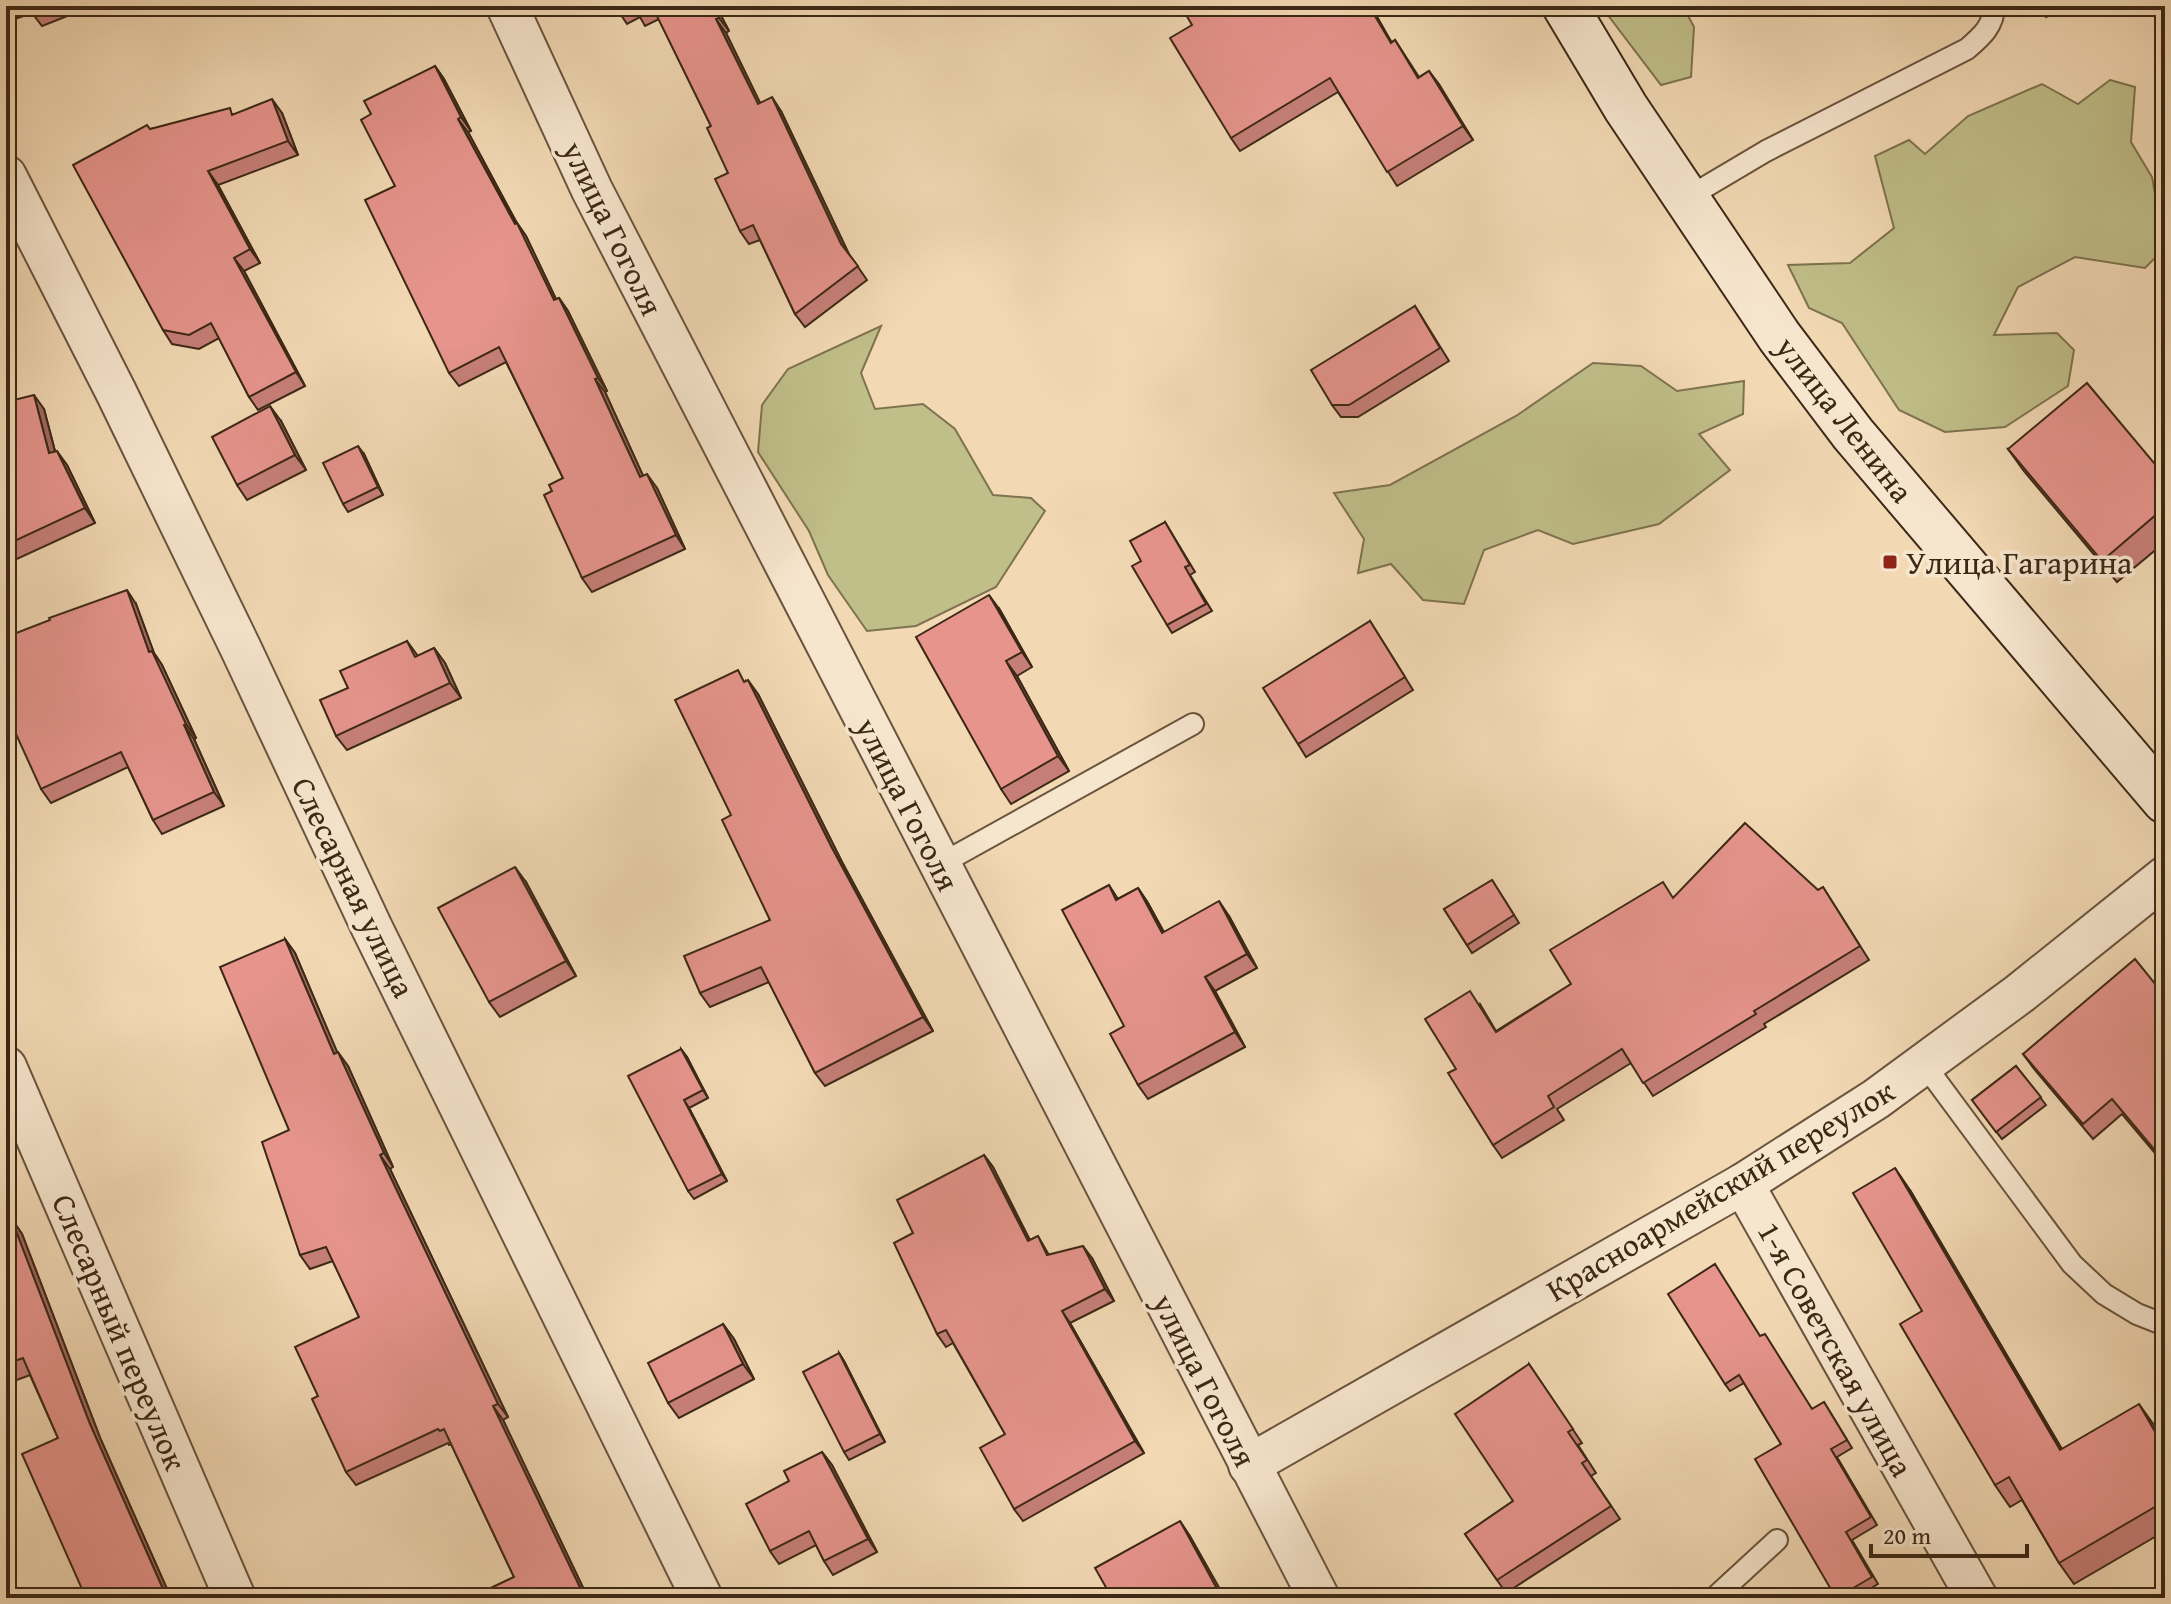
<svg xmlns="http://www.w3.org/2000/svg" width="2171" height="1604" viewBox="0 0 2171 1604" font-family="'Gentium Book Plus',serif">
<style>
.green{fill:#c0be89;stroke:#7e7350;stroke-width:2}
.lines{fill:none;stroke-linecap:round;stroke-linejoin:round}
.service-casing{stroke:#6a543e;stroke-width:24}
.minor-casing{stroke:#6a543e;stroke-width:44}
.secondary-casing{stroke:#3c2816;stroke-width:48}
.service{stroke:#f7e6ce;stroke-width:20}
.minor{stroke:#f7e6ce;stroke-width:40}
.secondary{stroke:#f7e6ce;stroke-width:44}
.wall{fill:#c67f78;stroke:#3c2816;stroke-width:2}
.shaded-wall{fill:#a16862;stroke:#3c2816;stroke-width:2}
.building{fill:#e6948c;stroke:#3c2816;stroke-width:2}
.poi-dot{fill:#8f2418;stroke:#f7e6ce;stroke-width:3}
.labels{text-anchor:middle;dominant-baseline:central;stroke-width:7;stroke-linejoin:round;paint-order:stroke}
.street-label{font-size:32px;fill:#3c2816;stroke:#f7e6ce}
.poi-label{font-size:32px;fill:#3c2816;stroke:#f7e6ce;text-anchor:start}
</style>
<rect width="100%" height="100%" fill="#f2d9b4"/>
<filter id="stains"><feTurbulence type="fractalNoise" baseFrequency=".0025" numOctaves="4"/><feColorMatrix values="0 0 0 0 .2 0 0 0 0 .09 0 0 0 0 .02 0 0 0 .5 -.17"/></filter>
<radialGradient id="worn" r=".72"><stop offset=".6" stop-color="#630" stop-opacity="0"/><stop offset="1" stop-color="#630" stop-opacity=".3"/></radialGradient>
<!-- green -->
<g class="green">
<polygon points="1601,6 1683,6 1694,27 1691,77 1661,85"/>
<polygon points="2110,80 2135,87 2131,142 2152,177 2165,248 2145,268 2075,257 2018,287 1994,335 2057,333 2074,350 2068,386 2005,427 1945,432 1899,410 1842,323 1809,308 1788,265 1850,263 1894,228 1875,156 1909,140 1925,154 1968,116 2042,84 2078,104"/>
<polygon points="881,326 861,373 875,409 923,404 955,429 993,495 1031,498 1045,511 996,587 916,626 867,631 828,575 809,531 758,452 762,405 788,369"/>
<polygon points="1593,363 1641,366 1677,391 1744,381 1743,414 1699,434 1730,470 1659,524 1573,544 1538,530 1484,550 1464,604 1423,600 1391,564 1358,573 1364,539 1334,493 1390,485 1516,416"/>
</g>
<g class="lines">
<!-- service casing -->
<g class="service-casing">
<g id="service">
<path d="M1685 199 1766 151 1967 49C1981 37 1994 26 1994 6"/>
<polyline points="939,865 1193,724"/>
<polyline points="1924,1064 2072,1264 2104,1294 2137,1314 2165,1325"/>
<polyline points="1714,1598 1777,1540"/>
</g>
</g>
<!-- minor casing -->
<g class="minor-casing">
<g id="minor">
<polyline points="507,6 592,190 1319,1598"/>
<polyline points="6,176 116,392 241,649 372,928 702,1598"/>
<polyline points="6,1067 235,1598"/>
<polyline points="1743,1184 1977,1598"/>
<polyline points="1249,1465 1743,1184 1876,1099 2019,994 2165,877"/>
</g>
</g>
<!-- secondary casing -->
<g class="secondary-casing">
<polyline id="secondary" points="1565,6 1626,108 1779,336 1853,434 2165,801"/>
</g>
<!-- service -->
<use href="#service" class="service"/>
<!-- minor -->
<use href="#minor" class="minor"/>
<!-- secondary -->
<use href="#secondary" class="secondary"/>
</g>
<!-- wall -->
<g class="wall">
<polygon points="6,6 106,6 83,15 80,11 42,26 32,13 6,22"/>
<polygon points="148,6 164,6 151,11"/>
<polygon points="615,6 716,6 729,31 726,33 760,103 781,111 849,254 867,280 805,327 795,314 760,240 749,244 740,231 728,173 711,126 659,19 645,26 640,17 627,24"/>
<polygon points="2038,6 2068,6 2046,17"/>
<polygon points="1192,25 1392,42 1395,40 1419,77 1429,71 1473,140 1397,186 1338,92 1240,151 1231,138"/>
<polygon points="435,66 444,79 471,131 468,132 517,223 526,236 556,299 559,298 568,311 607,391 605,392 643,476 657,488 685,549 592,592 582,578 552,491 563,478 506,362 459,386 449,373 395,186 371,114"/>
<polygon points="282,113 298,155 218,185 260,263 244,271 305,386 258,410 249,397 219,338 199,349 172,344 163,330 150,129 234,114"/>
<polygon points="1415,306 1449,361 1358,417 1341,417 1332,405"/>
<polygon points="6,402 44,409 55,451 67,465 95,523 6,564"/>
<polygon points="281,421 306,470 247,500 237,485"/>
<polygon points="2008,449 2165,476 2165,542 2117,582 2023,470"/>
<polygon points="364,454 383,495 348,512 343,504"/>
<polygon points="1165,522 1195,572 1190,575 1212,611 1172,633 1167,625 1141,561"/>
<polygon points="136,604 154,653 162,665 196,738 194,739 224,806 162,834 153,820 128,767 51,803 41,789"/>
<polygon points="1000,610 1032,667 1017,676 1069,771 1011,804 1001,789"/>
<polygon points="1370,621 1413,690 1306,757 1298,744"/>
<polygon points="407,641 418,656 434,648 445,663 461,698 347,750 336,736 348,688"/>
<polygon points="746,681 758,694 842,862 933,1031 825,1086 815,1073 769,982 710,1007 700,993 770,920 731,815"/>
<polygon points="1492,880 1519,923 1472,953 1444,909"/>
<polygon points="526,882 576,976 500,1017 489,1002"/>
<polygon points="1109,885 1118,899 1138,888 1148,903 1164,932 1229,916 1257,968 1215,991 1245,1047 1148,1099 1138,1085 1124,1026"/>
<polygon points="1823,887 1869,960 1764,1024 1766,1027 1653,1096 1631,1063 1557,1109 1564,1120 1502,1158 1493,1145 1456,1069 1480,1004 1496,1031 1571,984 1673,897 1818,890"/>
<polygon points="285,939 295,953 337,1053 348,1066 393,1167 390,1169 508,1417 503,1420 588,1598 470,1598 514,1577 451,1444 449,1445 448,1443 356,1485 346,1472 318,1396 359,1317 333,1261 310,1269 300,1255 289,1130"/>
<polygon points="2165,996 2165,1165 2122,1114 2093,1139 2034,1069 2023,1054"/>
<polygon points="681,1049 687,1057 708,1098 689,1108 727,1181 694,1199 688,1191"/>
<polygon points="2016,1066 2046,1105 2002,1139 1972,1100"/>
<polygon points="984,1155 993,1167 1030,1240 1038,1236 1049,1255 1092,1258 1114,1301 1070,1323 1144,1453 1023,1521 1014,1509 1005,1434 953,1343 946,1347 937,1334 913,1233"/>
<polygon points="1910,1190 2062,1449 2154,1425 2165,1444 2165,1531 2074,1584 2059,1563 2022,1500 2010,1507 1995,1485 1922,1311"/>
<polygon points="6,1213 9,1219 11,1218 22,1234 101,1440 171,1598 86,1598 58,1438 30,1375 6,1384"/>
<polygon points="723,1324 734,1339 754,1379 679,1418 668,1403"/>
<polygon points="1761,1336 1812,1409 1824,1402 1852,1448 1837,1457 1877,1525 1852,1540 1878,1584 1854,1598 1836,1598 1781,1444 1744,1383 1730,1391 1725,1384"/>
<polygon points="839,1353 844,1361 885,1442 849,1460 844,1452"/>
<polygon points="1529,1364 1582,1443 1578,1445 1596,1473 1591,1476 1620,1519 1506,1593 1465,1534 1513,1501"/>
<polygon points="822,1452 832,1465 877,1552 833,1575 824,1561 816,1545 779,1564 770,1551 789,1481"/>
</g>
<!-- shaded-wall -->
<g class="shaded-wall">
<polygon points="714,6 716,6 729,31 719,18"/>
<polygon points="1369,6 1371,6 1400,57 1391,43"/>
<polygon points="716,19 726,33 767,117 758,104"/>
<polygon points="435,66 444,79 471,131 461,117"/>
<polygon points="1429,71 1439,84 1473,140 1463,126"/>
<polygon points="772,97 781,111 850,257 841,244"/>
<polygon points="272,99 282,113 298,155 288,141"/>
<polygon points="458,119 468,132 517,224 517,223 526,236 563,314 554,300 515,224"/>
<polygon points="208,171 218,185 260,263 250,249"/>
<polygon points="234,258 244,271 305,386 296,372"/>
<polygon points="559,298 568,311 607,391 598,378"/>
<polygon points="595,379 605,392 650,491 640,477"/>
<polygon points="34,395 44,409 59,467 49,453"/>
<polygon points="270,406 281,421 306,470 295,455"/>
<polygon points="358,446 364,454 383,495 378,487"/>
<polygon points="57,451 67,465 95,523 85,508"/>
<polygon points="647,474 657,488 685,549 676,535"/>
<polygon points="127,590 136,604 154,653 162,665 196,738 186,724 149,652"/>
<polygon points="989,595 1000,610 1032,667 1022,652"/>
<polygon points="434,648 445,663 461,698 450,683"/>
<polygon points="1006,661 1017,676 1069,771 1058,756"/>
<polygon points="748,680 758,694 842,862 933,1031 923,1017 832,848"/>
<polygon points="184,725 194,739 224,806 214,792"/>
<polygon points="515,867 526,882 576,976 566,961"/>
<polygon points="1138,888 1148,903 1172,948 1162,933"/>
<polygon points="1219,901 1229,916 1257,968 1247,954"/>
<polygon points="285,939 295,953 344,1068 334,1054"/>
<polygon points="1205,977 1215,991 1245,1047 1235,1032"/>
<polygon points="681,1049 687,1057 708,1098 703,1090"/>
<polygon points="338,1052 348,1066 393,1167 384,1153"/>
<polygon points="684,1100 689,1108 727,1181 722,1174"/>
<polygon points="380,1155 390,1169 508,1417 498,1404"/>
<polygon points="984,1155 993,1167 1036,1254 1028,1241"/>
<polygon points="1895,1168 1910,1190 2075,1472 2060,1450"/>
<polygon points="11,1218 22,1234 101,1440 171,1598 167,1598 90,1424"/>
<polygon points="1083,1246 1092,1258 1114,1301 1105,1289"/>
<polygon points="1062,1311 1070,1323 1144,1453 1135,1441"/>
<polygon points="723,1324 734,1339 754,1379 743,1364"/>
<polygon points="839,1353 844,1361 885,1442 880,1434"/>
<polygon points="2139,1404 2154,1425 2165,1444 2165,1449"/>
<polygon points="493,1406 503,1420 588,1598 585,1598"/>
<polygon points="822,1452 832,1465 877,1552 868,1539"/>
<polygon points="1180,1521 1190,1536 1225,1598 1222,1598"/>
</g>
<!-- building -->
<g class="building">
<polygon points="30,6 52,6 33,13"/>
<polygon points="615,6 626,6 617,10"/>
<polygon points="633,6 648,6 636,12"/>
<polygon points="652,6 714,6 719,18 716,19 758,104 772,97 841,244 858,266 795,314 753,225 740,231 715,179 728,173 707,128 711,126"/>
<polygon points="1181,6 1369,6 1391,43 1395,40 1418,78 1429,71 1463,126 1387,172 1330,78 1231,138 1170,38 1192,25"/>
<polygon points="435,66 461,117 458,119 515,224 517,223 554,300 559,298 598,378 595,379 640,477 647,474 676,535 582,578 544,495 552,491 549,485 563,478 499,347 449,373 365,200 395,186 361,120 371,114 364,101"/>
<polygon points="272,99 288,141 208,171 250,249 234,258 296,372 249,397 211,323 189,335 163,330 73,165 147,125 150,129 230,108 232,115"/>
<polygon points="2165,266 2165,284 2156,273"/>
<polygon points="1415,306 1440,348 1349,405 1332,405 1311,370"/>
<polygon points="2087,383 2165,476 2165,507 2102,561 2008,449"/>
<polygon points="34,395 49,453 57,451 85,508 6,545 6,402"/>
<polygon points="270,406 295,455 237,485 212,437"/>
<polygon points="358,446 378,487 343,504 323,463"/>
<polygon points="1165,522 1190,565 1185,567 1206,604 1167,625 1132,566 1141,561 1130,541"/>
<polygon points="127,590 149,652 152,651 186,724 184,725 214,792 153,820 121,752 41,789 6,712 6,637 50,620 49,618"/>
<polygon points="989,595 1022,652 1006,661 1058,756 1001,789 916,637"/>
<polygon points="1370,621 1405,677 1298,744 1263,688"/>
<polygon points="407,641 415,657 434,648 450,683 336,736 320,700 348,688 340,671"/>
<polygon points="738,670 744,682 748,680 832,848 923,1017 815,1073 761,967 700,993 684,956 770,920 722,820 731,815 675,700"/>
<polygon points="1745,823 1818,890 1823,887 1860,946 1754,1011 1756,1014 1643,1083 1622,1049 1548,1096 1554,1107 1493,1145 1448,1073 1456,1069 1425,1019 1470,991 1496,1032 1571,984 1550,950 1663,882 1673,898"/>
<polygon points="515,867 566,961 489,1002 438,908"/>
<polygon points="1492,880 1514,915 1467,945 1444,909"/>
<polygon points="1109,885 1116,900 1138,888 1162,933 1219,901 1247,954 1205,977 1235,1032 1138,1085 1110,1034 1124,1026 1062,910"/>
<polygon points="285,939 334,1054 338,1052 384,1153 380,1155 498,1404 493,1406 585,1598 470,1598 514,1577 444,1429 440,1431 438,1429 346,1472 312,1399 318,1396 295,1347 359,1317 326,1247 300,1255 262,1142 289,1130 220,967"/>
<polygon points="2135,959 2165,996 2165,1147 2158,1154 2112,1099 2083,1124 2023,1054"/>
<polygon points="681,1049 703,1090 684,1100 722,1174 688,1191 628,1076"/>
<polygon points="2016,1066 2041,1097 1996,1132 1972,1100"/>
<polygon points="984,1155 1028,1241 1038,1236 1047,1255 1083,1246 1105,1289 1062,1311 1135,1441 1014,1509 980,1448 1005,1434 946,1330 937,1334 894,1243 913,1233 897,1200"/>
<polygon points="1895,1168 2060,1450 2139,1404 2165,1449 2165,1501 2059,1563 2009,1477 1995,1485 1900,1324 1922,1311 1853,1193"/>
<polygon points="11,1218 90,1424 167,1598 86,1598 22,1454 58,1438 23,1358 6,1364 6,1220"/>
<polygon points="1715,1264 1760,1336 1765,1334 1812,1409 1824,1402 1847,1440 1831,1449 1871,1517 1846,1532 1872,1577 1836,1598 1755,1459 1781,1444 1739,1375 1725,1384 1668,1294"/>
<polygon points="723,1324 743,1364 668,1403 648,1363"/>
<polygon points="839,1353 880,1434 844,1452 803,1372"/>
<polygon points="1529,1364 1573,1429 1568,1432 1587,1460 1582,1463 1611,1506 1497,1580 1465,1534 1513,1501 1455,1414"/>
<polygon points="822,1452 868,1539 824,1561 809,1531 770,1551 746,1504 789,1481 784,1471"/>
<polygon points="1180,1521 1222,1598 1112,1598 1095,1568"/>
</g>
<!-- markers -->
<rect class="poi-dot" x="1882" y="554" width="16" height="16" rx="4"/>
<g class="labels">
<!-- street labels -->
<g class="street-label">
<text transform="translate(613 228) rotate(64)">улица Гоголя</text>
<text transform="translate(1845 419) rotate(52)">улица Ленина</text>
<text transform="translate(908 804) rotate(63)">улица Гоголя</text>
<text transform="translate(354 887) rotate(64)">Слесарная улица</text>
<text transform="translate(1720 1190) rotate(-31)">Красноармейский переулок</text>
<text transform="translate(120 1332) rotate(67)">Слесарный переулок</text>
<text transform="translate(1836 1349) rotate(61)">1-я Советская улица</text>
<text transform="translate(1205 1380) rotate(63)">улица Гоголя</text>
</g>
<!-- poi labels -->
<g class="poi-label">
<text x="1906" y="562">Улица Гагарина</text>
</g>
</g>
<!-- margin -->
<rect width="2171" height="1604" fill="none" stroke="#f2d9b4" stroke-width="32"/>
<rect x="8" y="8" width="2155" height="1588" fill="none" stroke="#3c2816" stroke-width="4"/>
<rect x="16" y="16" width="2139" height="1572" fill="none" stroke="#3c2816" stroke-width="2"/>
<!-- scale -->
<path d="M1871 1544v12h156v-12" fill="none" stroke="#3c2816" stroke-width="4"/>
<text x="1883" y="1544" font-size="24" fill="#3c2816" stroke="#f7e6ce" stroke-width="6" paint-order="stroke">20 m</text>
<rect width="100%" height="100%" filter="url(#stains)"/>
<rect width="100%" height="100%" fill="url(#worn)"/>
</svg>
